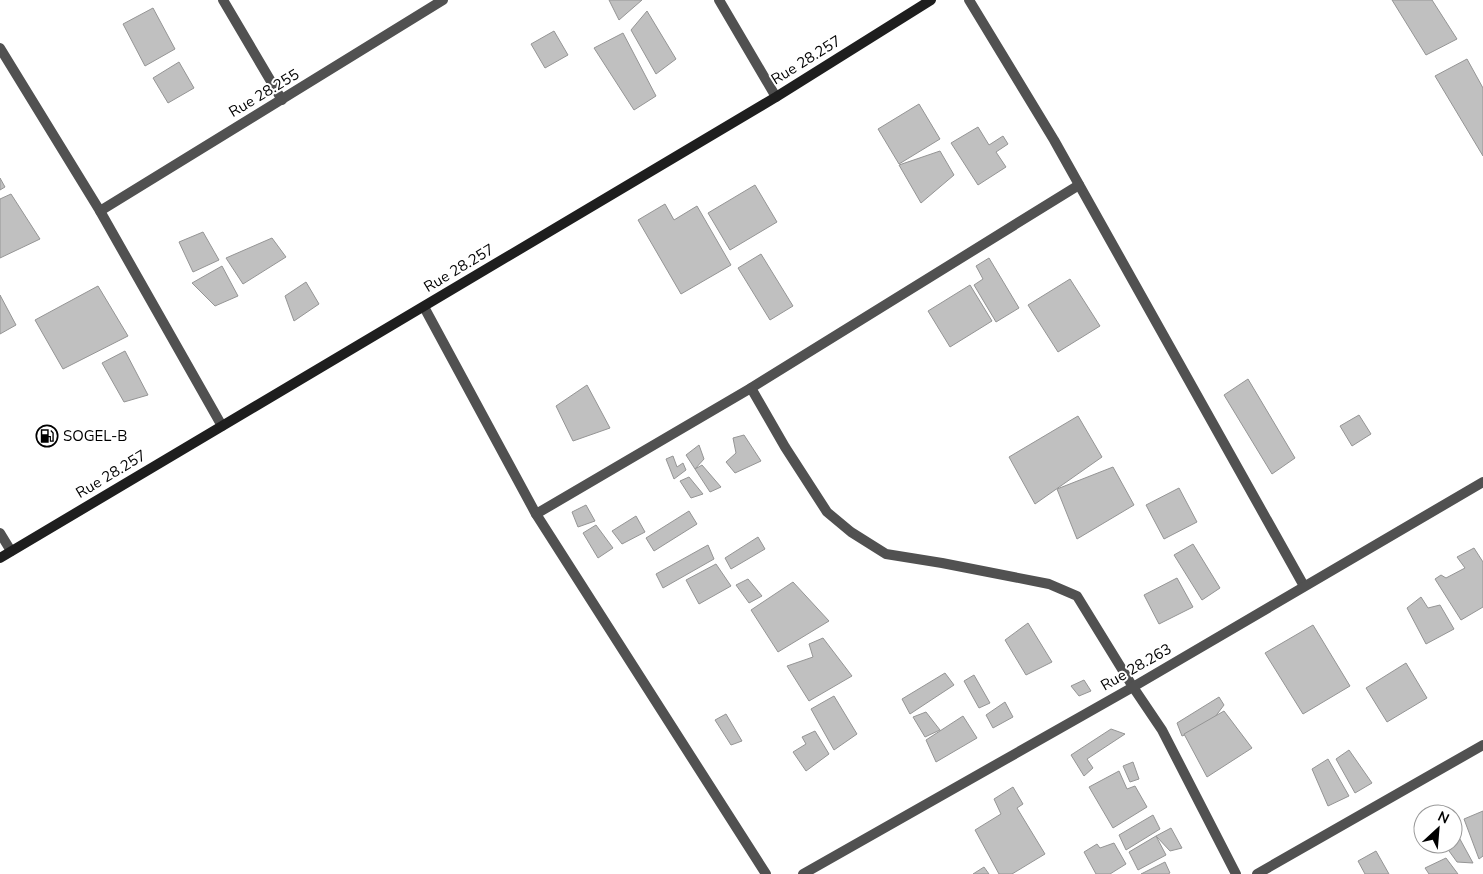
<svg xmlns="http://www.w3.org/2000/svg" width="1483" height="874" viewBox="0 0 1483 874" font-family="'Nunito Sans',sans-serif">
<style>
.building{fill:#c0c0c0;stroke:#959595}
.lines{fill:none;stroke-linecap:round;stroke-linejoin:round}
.street{stroke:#515151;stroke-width:10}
.secondary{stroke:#1e1e1e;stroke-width:10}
.labels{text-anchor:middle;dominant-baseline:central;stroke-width:4;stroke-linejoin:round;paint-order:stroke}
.street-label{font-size:15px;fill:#000;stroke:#fff}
.poi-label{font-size:15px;fill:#000;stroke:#fff;text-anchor:start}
</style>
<rect width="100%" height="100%" fill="#fff"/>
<!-- building -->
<g class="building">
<polygon points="609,0 642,0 619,20"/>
<polygon points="1392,0 1432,0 1457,39 1426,55"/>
<polygon points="153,8 175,49 145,66 123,24"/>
<polygon points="647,11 676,59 656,74 631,30"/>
<polygon points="554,31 568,55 545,68 531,44"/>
<polygon points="623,33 656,96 634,110 594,48"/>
<polygon points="1467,59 1483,88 1483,156 1435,76"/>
<polygon points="179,62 194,88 168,103 153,78"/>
<polygon points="919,104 940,139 899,164 878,129"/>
<polygon points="978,127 989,145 1003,136 1008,144 996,152 1006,167 978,185 951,143"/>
<polygon points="940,151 954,175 921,203 899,165"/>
<polygon points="0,178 5,187 0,190"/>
<polygon points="755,185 777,222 730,250 708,213"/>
<polygon points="11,194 40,239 0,258 0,199"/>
<polygon points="665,204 674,220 697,206 731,265 681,294 638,220"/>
<polygon points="203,232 219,260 193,272 179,242"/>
<polygon points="272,238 286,257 243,284 226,258"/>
<polygon points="761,254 793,306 770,320 738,268"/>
<polygon points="989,258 1019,308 996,322 974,285 983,279 976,266"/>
<polygon points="222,266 238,296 215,306 192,283"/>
<polygon points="1070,279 1100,326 1058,352 1028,305"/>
<polygon points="306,282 319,304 294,321 285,296"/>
<polygon points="970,285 992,321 950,347 928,311"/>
<polygon points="98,286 128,336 63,369 35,320"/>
<polygon points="0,295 16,325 0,334"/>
<polygon points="125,351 148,395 124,402 102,363"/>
<polygon points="1248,379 1295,458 1272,474 1224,395"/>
<polygon points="587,385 610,428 573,441 556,406"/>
<polygon points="1359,415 1371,434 1352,446 1340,426"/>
<polygon points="1078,416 1102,457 1035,504 1009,457"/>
<polygon points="744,435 761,461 735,473 726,462 736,453 733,438"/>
<polygon points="699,445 704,459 695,469 686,455"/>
<polygon points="673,456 677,467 683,463 686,470 674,479 666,459"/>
<polygon points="702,465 721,487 710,492 695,469"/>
<polygon points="1113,467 1134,505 1077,539 1057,489"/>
<polygon points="689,477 703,494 691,498 680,481"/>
<polygon points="1179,488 1197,522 1164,539 1146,505"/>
<polygon points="586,505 595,521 578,527 572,512"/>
<polygon points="689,511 697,524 654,551 646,538"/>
<polygon points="636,516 645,532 622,544 612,531"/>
<polygon points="596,525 613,548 598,558 583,533"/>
<polygon points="758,537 765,549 731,569 725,558"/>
<polygon points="1193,544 1220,588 1202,600 1174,555"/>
<polygon points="708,545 714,559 663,588 656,574"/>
<polygon points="1474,548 1483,562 1483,607 1461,620 1435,579 1441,575 1446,578 1465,568 1457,557"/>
<polygon points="716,564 731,586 699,604 686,580"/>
<polygon points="1177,578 1193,607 1159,624 1144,595"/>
<polygon points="748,579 762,596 749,603 736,585"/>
<polygon points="793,582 829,621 778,652 751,610"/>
<polygon points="1421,597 1428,608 1440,605 1454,629 1426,644 1407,608"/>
<polygon points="1028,623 1052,662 1026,675 1005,640"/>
<polygon points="1313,625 1350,686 1303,714 1265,653"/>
<polygon points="823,638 852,676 809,701 787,666 813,657 809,644"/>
<polygon points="1406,663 1427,698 1387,722 1366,688"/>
<polygon points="945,673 954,685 910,714 902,699"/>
<polygon points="974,675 990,703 979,708 964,681"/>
<polygon points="1084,680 1091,691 1079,696 1071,686"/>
<polygon points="834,696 857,734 834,750 811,709"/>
<polygon points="1219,697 1224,705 1209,725 1182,736 1177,723"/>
<polygon points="1005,702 1013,717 993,728 986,715"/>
<polygon points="1224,711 1252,748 1207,777 1184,734"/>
<polygon points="926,712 940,730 925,737 913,717"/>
<polygon points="726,714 742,741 731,745 715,720"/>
<polygon points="963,716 977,738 936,762 926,740"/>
<polygon points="1111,729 1125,734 1087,759 1093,768 1084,776 1071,755"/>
<polygon points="815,731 829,754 806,771 793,752 806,744 802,737"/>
<polygon points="1349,750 1372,783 1355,793 1336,759"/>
<polygon points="1328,759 1349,796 1328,806 1312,769"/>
<polygon points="1133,762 1139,779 1130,782 1123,766"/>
<polygon points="1119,771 1127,789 1135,786 1147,807 1113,828 1089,787"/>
<polygon points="1013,787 1023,804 1017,808 1045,854 1012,874 999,874 975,830 1001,814 994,799"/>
<polygon points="1483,811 1483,856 1479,859 1464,819"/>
<polygon points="1153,815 1160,829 1126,850 1119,835"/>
<polygon points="1171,828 1182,848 1170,851 1156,836"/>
<polygon points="1455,830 1473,863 1457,862 1444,844 1453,844 1453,831"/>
<polygon points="1156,836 1166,855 1138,870 1129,852"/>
<polygon points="1114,843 1126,864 1110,874 1096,874 1084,852 1097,844 1100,848"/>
<polygon points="1376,851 1389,874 1365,874 1358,861"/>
<polygon points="1446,858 1458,874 1429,874 1425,868"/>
<polygon points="1165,862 1170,873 1168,874 1141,874"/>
<polygon points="984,867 989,874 973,874"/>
</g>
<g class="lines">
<!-- street -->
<g class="street">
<polyline points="223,0 282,100"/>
<polyline points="719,0 776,97"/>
<polyline points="969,0 1054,140 1304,586"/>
<polyline points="0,48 100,211 222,426"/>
<polyline points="100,211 443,0"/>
<polyline points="424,307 536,514 766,874"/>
<polyline points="751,388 785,447 827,512 851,532 886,554 942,563 1049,584 1077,596 1133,687 1162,730 1236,874"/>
<polyline points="536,514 751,388 1079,185"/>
<polyline points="0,533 11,551"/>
<polyline points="803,874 1133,687 1483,482"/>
<polyline points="1257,874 1483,745"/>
</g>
<!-- secondary -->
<polyline class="secondary" points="0,558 776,97 931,0"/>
</g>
<!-- icons -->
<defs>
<g id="fuel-ring" transform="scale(1.125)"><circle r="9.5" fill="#fff" stroke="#000" stroke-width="1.5"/><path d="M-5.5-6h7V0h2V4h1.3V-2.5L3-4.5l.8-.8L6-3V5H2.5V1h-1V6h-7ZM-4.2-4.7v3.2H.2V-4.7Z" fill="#000"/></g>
</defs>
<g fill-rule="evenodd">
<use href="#fuel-ring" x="47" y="436"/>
</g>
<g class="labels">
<!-- street labels -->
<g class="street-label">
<text transform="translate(806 60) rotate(-32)">Rue 28.257</text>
<text transform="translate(264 93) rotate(-31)">Rue 28.255</text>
<text transform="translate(459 268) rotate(-31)">Rue 28.257</text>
<text transform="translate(111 474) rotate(-31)">Rue 28.257</text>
<text transform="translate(1136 667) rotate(-30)">Rue 28.263</text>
</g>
<!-- poi labels -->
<g class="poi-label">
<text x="63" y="436">SOGEL-B</text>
</g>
</g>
<!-- north arrow -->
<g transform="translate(1438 829) rotate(26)"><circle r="24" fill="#ffffff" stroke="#999999"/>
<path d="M0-4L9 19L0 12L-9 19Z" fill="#000000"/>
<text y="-8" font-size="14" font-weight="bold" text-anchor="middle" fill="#000000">N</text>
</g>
</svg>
